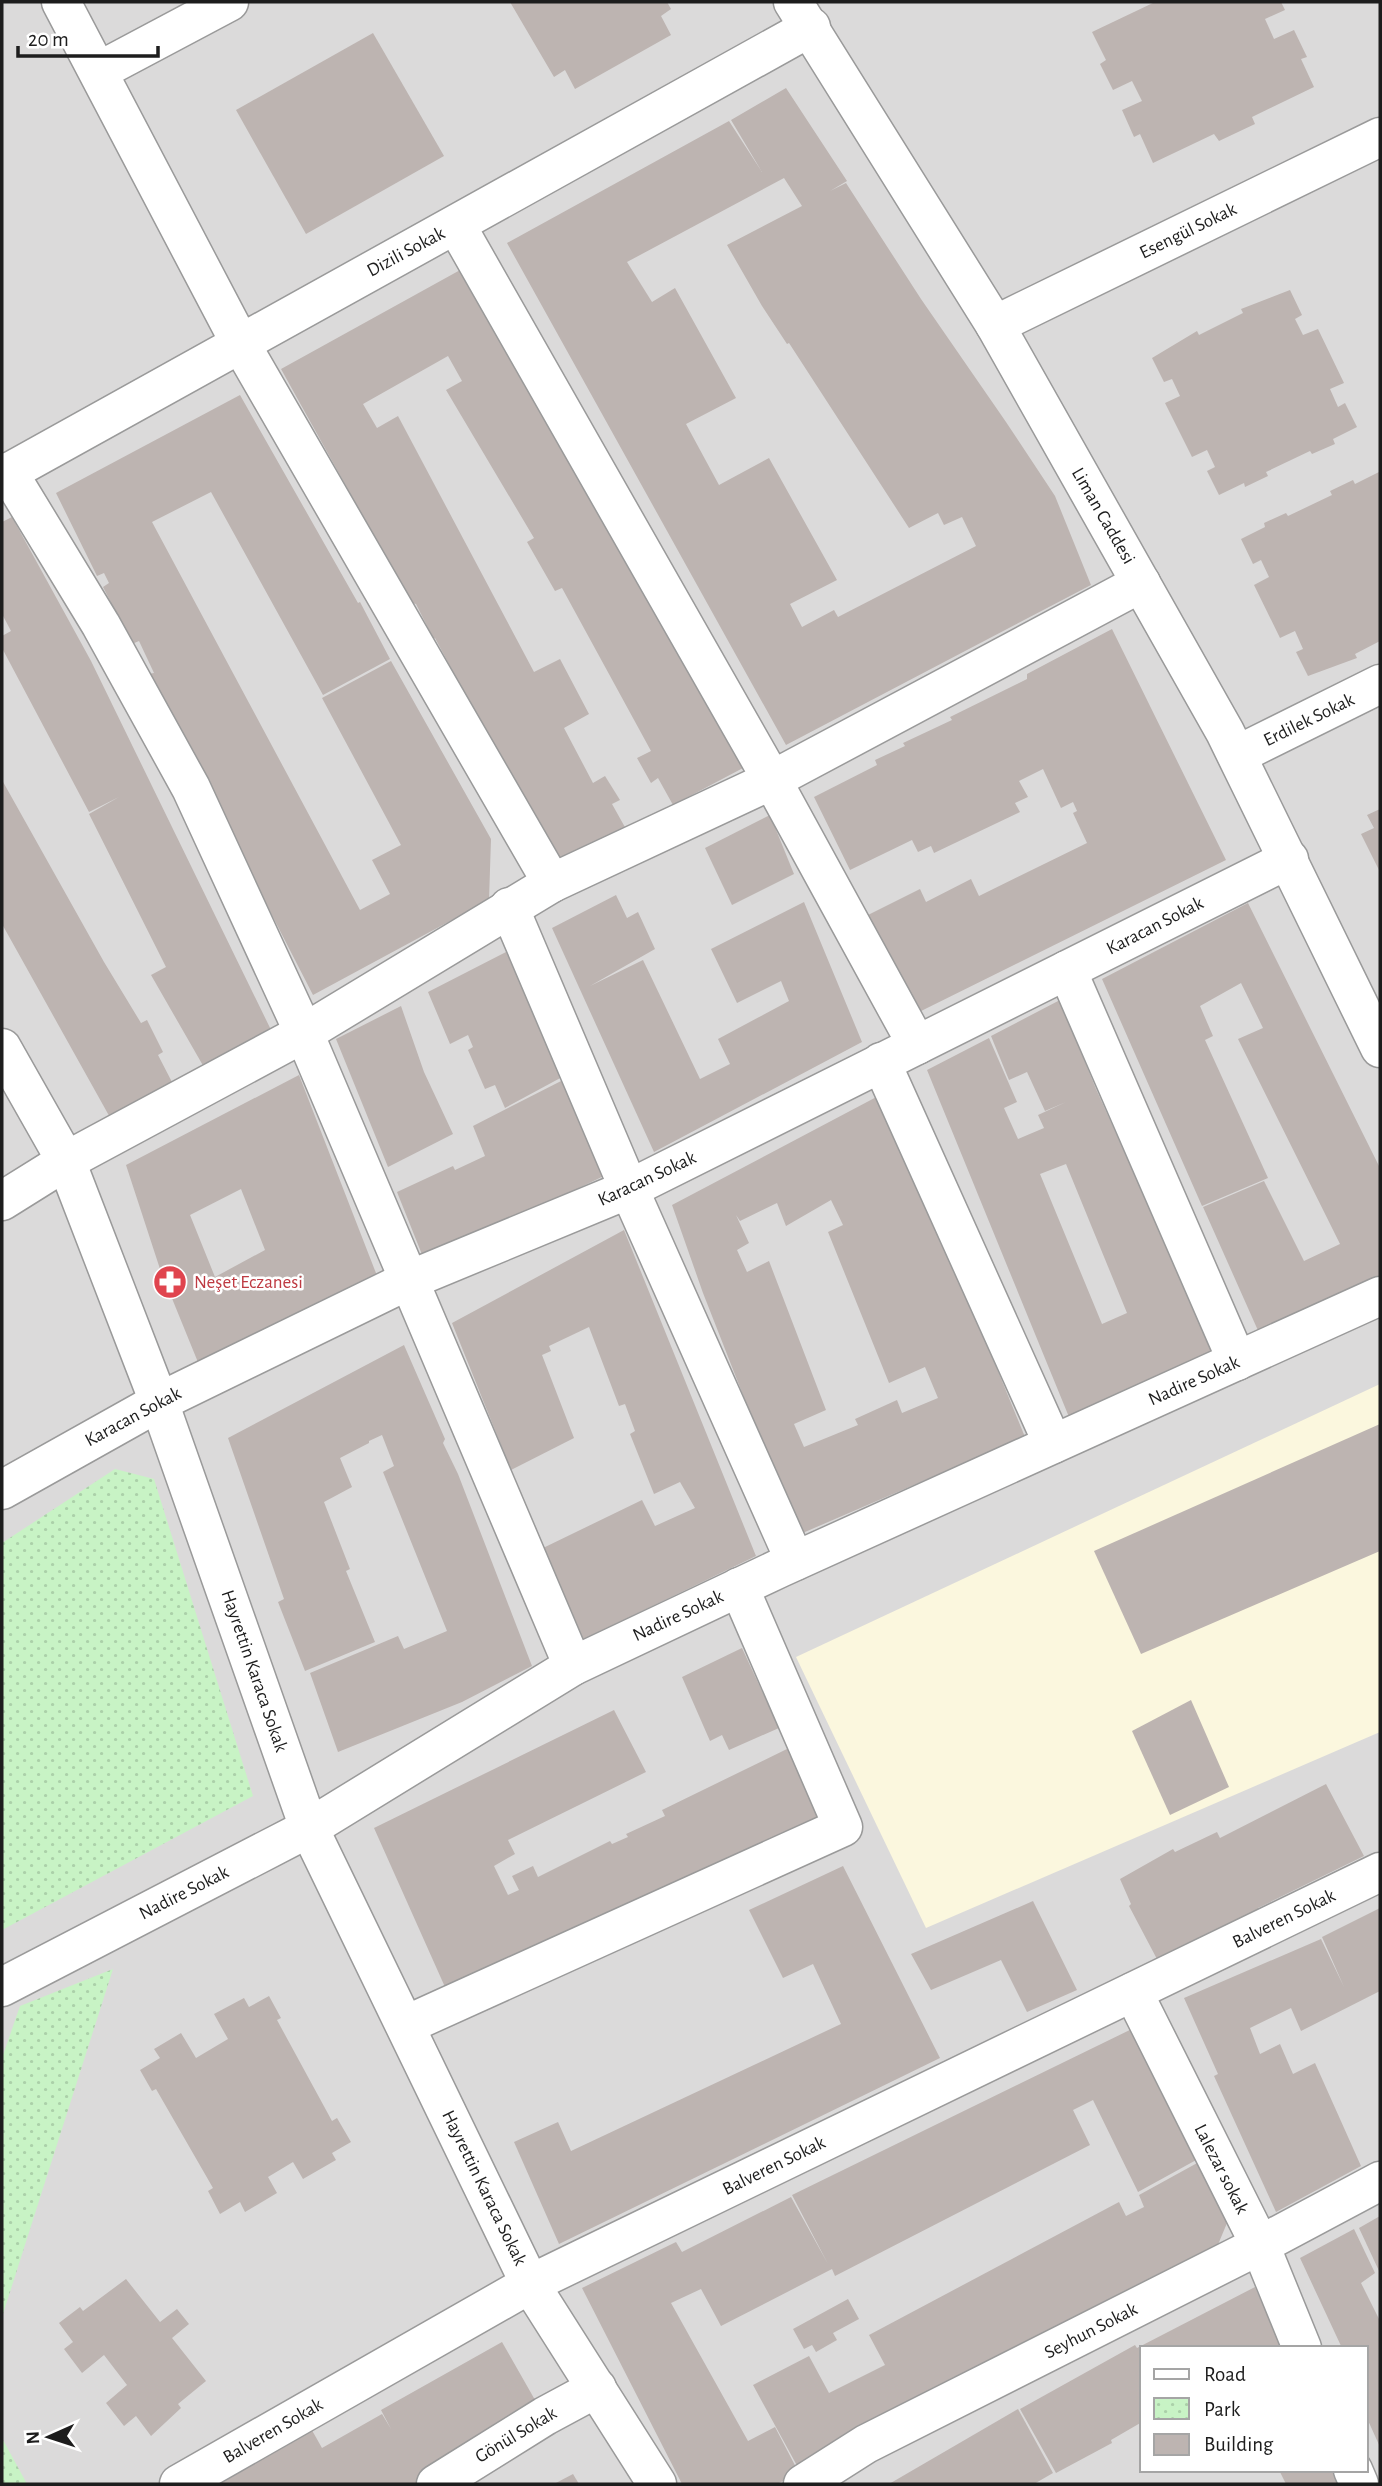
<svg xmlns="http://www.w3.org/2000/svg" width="1382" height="2486" viewBox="0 0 1382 2486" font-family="'Alegreya Sans',sans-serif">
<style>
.residential{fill:#dbdada;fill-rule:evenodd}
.education{fill:#fbf7de}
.park{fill:url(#park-dots)}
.building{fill:#bdb4b1;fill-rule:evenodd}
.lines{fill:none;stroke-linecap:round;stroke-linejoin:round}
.minor-casing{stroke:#9a9a9a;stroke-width:41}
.minor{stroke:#fff;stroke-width:38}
.labels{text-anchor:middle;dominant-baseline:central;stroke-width:5;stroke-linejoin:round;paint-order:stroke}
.street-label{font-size:19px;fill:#1d1d1d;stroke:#fff}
.health-label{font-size:19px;fill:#be3a42;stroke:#fff;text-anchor:start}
</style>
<defs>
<pattern id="park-dots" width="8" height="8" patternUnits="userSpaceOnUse" patternTransform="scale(1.75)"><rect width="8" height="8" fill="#c8f3c5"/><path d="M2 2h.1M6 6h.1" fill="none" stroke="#abd0a9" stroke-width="1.8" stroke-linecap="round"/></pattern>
</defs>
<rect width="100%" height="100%" fill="#ede8e4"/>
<!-- residential -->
<path class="residential" d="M2 2H1380V2484H2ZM1142 2348H1366V2470H1142Z"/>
<!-- education -->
<polygon class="education" points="1380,1384 1380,1732 926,1928 796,1657"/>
<!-- park -->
<g class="park">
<polygon points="115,1469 154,1479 253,1796 2,1930 2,1543"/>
<polygon points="113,1969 2,2317 2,2058 20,2006"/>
<polygon points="2,2438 27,2484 2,2484"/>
</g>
<!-- building -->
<g class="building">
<polygon points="510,2 667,2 671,9 661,16 671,35 575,89 565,70 554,77"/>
<polygon points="1155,2 1281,2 1285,10 1265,19 1274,39 1294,30 1307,57 1301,59 1314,87 1252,117 1255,124 1219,141 1214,134 1153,163 1140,134 1134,137 1122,110 1142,101 1132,81 1113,90 1100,64 1106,60 1092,32"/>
<polygon points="373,33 444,156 306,234 236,110"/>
<path d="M786 88 847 181 830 191 846 183 921 299 1006 422 1055 496 1091 585 786 745 507 243 729 121 762 172 731 120ZM784 178 802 206 727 245 762 306 787 344 789 343 909 528 938 513 944 525 962 517 976 546 838 617 834 610 802 627 790 604 837 580 769 458 719 485 686 424 736 398 675 288 652 302 627 262Z"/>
<polygon points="462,269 743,768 673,805 658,778 651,783 637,758 651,751 562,588 555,591 527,542 534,538 446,390 462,381 448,356 363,404 377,428 398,416 534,672 560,659 589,714 564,728 593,783 605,776 620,800 612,804 626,829 556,866 435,638 432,640 429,635 431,634 416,604 411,603 281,369"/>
<polygon points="1290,290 1302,315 1295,319 1303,335 1318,329 1344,383 1330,389 1338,407 1345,403 1357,427 1333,439 1335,444 1312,454 1310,451 1266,472 1268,476 1245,487 1244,483 1219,495 1207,471 1215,467 1207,450 1192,457 1165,403 1180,396 1172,379 1164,382 1152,358 1197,331 1199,335 1243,313 1241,309"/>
<polygon points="240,395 358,603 360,602 390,659 323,695 211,492 152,522 360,910 390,894 372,860 401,845 322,698 391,661 491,839 489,900 313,995 148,674 154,673 139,641 132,644 103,587 109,583 104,573 97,576 56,493"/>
<polygon points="1379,472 1380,641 1355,654 1357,658 1308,676 1296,652 1303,649 1295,631 1280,638 1254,585 1269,577 1261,560 1253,564 1241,539 1265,527 1264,523 1286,513 1288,516 1332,495 1330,491 1353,480 1355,484"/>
<polygon points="12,517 91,661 273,1034 205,1069 151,975 166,967 89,814 119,797 89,812 2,648 2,636 11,631 2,614 2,522"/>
<polygon points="1112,629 1226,860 911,1016 864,917 920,889 926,902 971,879 979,896 1087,843 1073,813 1077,811 1073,802 1061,808 1043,769 1019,781 1028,797 1015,803 1020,812 934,853 931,846 918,852 912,840 850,870 814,797 877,765 875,760 905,746 903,743 952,720 950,717 1027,679 1027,674"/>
<polygon points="2,780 104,962 141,1023 147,1020 163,1052 158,1055 173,1084 112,1121 2,924"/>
<polygon points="1380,809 1380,872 1361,834 1374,828 1367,815"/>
<polygon points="770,815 794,874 732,905 705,848"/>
<polygon points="616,895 627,918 638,912 655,949 590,986 643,960 700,1079 730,1064 718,1039 789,1001 781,981 737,1003 711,949 804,902 862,1042 654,1152 552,928"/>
<polygon points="1248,903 1380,1168 1380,1279 1260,1335 1203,1207 1264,1181 1304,1261 1340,1244 1238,1039 1263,1028 1241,983 1200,1006 1213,1036 1205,1040 1268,1178 1202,1206 1102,979"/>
<polygon points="506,952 564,1076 505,1108 495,1085 485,1089 468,1050 473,1047 468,1035 450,1044 428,992"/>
<path d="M1060 1000 1096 1089 1215 1352 1069 1417 927 1070 989 1038 1017 1102 1004 1108 1018 1139 1044 1128 1038 1115 1066 1102 1045 1111 1027 1072 1009 1080 991 1036ZM1066 1164 1127 1313 1102 1324 1040 1174Z"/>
<polygon points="401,1006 424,1072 453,1134 388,1167 336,1039"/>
<path d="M299 1075 381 1286 204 1377 160 1269 126 1165ZM241 1189 265 1250 215 1277 190 1215Z"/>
<polygon points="565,1079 608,1174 425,1262 397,1192 453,1166 455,1170 485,1156 473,1126"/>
<path d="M884 1093 1025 1437 798 1535 703 1293 672 1205ZM831 1200 843 1225 828 1232 889 1383 925 1367 938 1398 902 1413 897 1400 855 1419 858 1425 804 1447 794 1424 826 1410 769 1261 747 1272 737 1250 749 1243 736 1215 740 1221 777 1203 786 1226Z"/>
<polygon points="624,1230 756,1556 576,1643 541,1549 642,1500 655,1526 695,1508 680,1482 654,1494 630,1434 635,1431 625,1404 619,1406 589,1327 549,1346 551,1351 542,1355 574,1438 511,1470 452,1323"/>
<polygon points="404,1345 445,1439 443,1443 458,1474 532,1666 462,1702 338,1752 310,1673 398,1636 404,1649 447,1631 383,1472 394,1466 382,1435 369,1441 369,1443 340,1458 352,1487 324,1502 350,1569 346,1571 375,1642 305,1671 278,1602 284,1599 228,1438"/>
<polygon points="1380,1424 1380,1551 1141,1654 1094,1551"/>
<polygon points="742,1648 779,1728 729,1750 722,1735 710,1741 682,1677"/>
<polygon points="1191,1700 1229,1787 1170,1815 1132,1731"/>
<polygon points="614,1710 646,1772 508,1840 515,1854 494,1866 508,1895 519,1890 512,1876 533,1866 538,1877 610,1841 612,1844 628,1837 626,1834 665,1816 662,1810 789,1748 822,1822 449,1996 374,1828"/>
<polygon points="1326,1784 1364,1856 1258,1908 1260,1912 1158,1961 1129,1906 1131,1904 1120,1879 1173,1849 1175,1852 1217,1832 1220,1838"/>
<polygon points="843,1866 940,2058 559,2244 514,2142 558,2122 571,2151 841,2024 813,1964 783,1978 749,1910"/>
<polygon points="1033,1901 1077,1990 1027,2012 1001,1960 931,1990 911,1954"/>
<polygon points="1380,1908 1380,1991 1301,2031 1291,2008 1250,2028 1260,2054 1280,2044 1293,2074 1315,2063 1361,2166 1276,2212 1214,2076 1218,2074 1184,1998 1321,1939 1344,1987 1322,1937"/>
<polygon points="269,1996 281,2018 277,2020 332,2121 337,2118 351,2142 332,2153 336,2160 303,2179 293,2162 268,2177 277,2193 245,2212 240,2202 220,2214 208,2191 213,2188 156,2089 152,2091 140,2070 160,2058 154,2049 181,2033 196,2058 228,2039 214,2014 244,1998 249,2007"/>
<polygon points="1140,2025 1198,2159 1138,2192 1093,2100 1073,2110 1090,2145 835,2276 832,2269 721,2326 701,2289 671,2303 748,2441 775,2427 799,2473 777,2484 682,2484 582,2288 676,2242 682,2252 791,2197 828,2264 792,2195"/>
<polygon points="1199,2162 1227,2223 1217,2247 801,2473 753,2385 809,2356 829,2393 885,2365 869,2335 1119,2202 1126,2216 1144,2207 1139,2195"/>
<polygon points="1380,2216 1380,2273 1359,2228"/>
<polygon points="1354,2229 1375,2273 1361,2283 1380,2321 1380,2447 1366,2416 1366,2348 1342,2348 1300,2258"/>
<polygon points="126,2279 160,2322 177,2309 189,2324 172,2338 206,2381 178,2404 181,2408 151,2436 136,2416 124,2426 106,2403 127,2385 104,2355 82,2373 64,2349 73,2342 59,2323 80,2307 83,2311"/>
<polygon points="1255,2287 1282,2348 1142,2348 1142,2422 1111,2440 1112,2443 1056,2473 1020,2409 1135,2345 1137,2348"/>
<polygon points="848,2299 859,2319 833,2333 837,2340 816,2352 812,2345 804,2349 793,2329"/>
<polygon points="502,2342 543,2414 427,2484 215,2484 309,2425 322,2448 382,2414 391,2429 381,2410"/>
<polygon points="1018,2409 1053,2473 1034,2484 889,2484"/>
<polygon points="1279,2470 1335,2470 1339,2484 1286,2484"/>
<polygon points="573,2474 579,2484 554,2484"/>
</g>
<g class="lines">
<!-- minor casing -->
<g class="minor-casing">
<g id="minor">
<polyline points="61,2 239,341 552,883"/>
<polyline points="793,2 995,325 1225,732 1380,1048"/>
<polyline points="99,71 229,2"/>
<polyline points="456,225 772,780 917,1045"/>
<polyline points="995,325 1380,137"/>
<polyline points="8,472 101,625 191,788 304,1033 573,1666"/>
<polyline points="2,476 811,27"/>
<polyline points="1237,755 1380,684"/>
<polyline points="509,907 629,1189 795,1561"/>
<polyline points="1067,970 1237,1361"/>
<polyline points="2,1048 66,1161 159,1402 309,1828 530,2284 657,2484"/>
<polyline points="881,1062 1053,1444"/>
<polyline points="2,1201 66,1161 304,1033 552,883 772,780 1141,583"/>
<polyline points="2,1490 159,1402 407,1281 629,1189 1289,859"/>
<polyline points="2,1987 309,1828 573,1666 780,1568 1380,1296"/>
<polyline points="1133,1992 1260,2245 1302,2348"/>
<polyline points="406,2025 843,1827 739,1587"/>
<polyline points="1353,2470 1359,2484"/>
<polyline points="179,2484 530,2284 1380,1872"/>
<polyline points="436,2484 545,2416 597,2388"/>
<polyline points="803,2484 866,2444 1260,2245 1380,2181"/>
</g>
</g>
<!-- minor -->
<use href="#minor" class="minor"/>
</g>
<!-- icons -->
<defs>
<g id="pharmacy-disc" transform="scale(1.75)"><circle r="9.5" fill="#e0444e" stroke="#fff"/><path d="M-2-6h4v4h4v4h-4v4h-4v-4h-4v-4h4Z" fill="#fff"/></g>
</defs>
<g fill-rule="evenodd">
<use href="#pharmacy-disc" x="170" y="1282"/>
</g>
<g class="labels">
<!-- street labels -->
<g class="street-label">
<text transform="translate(1188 231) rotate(-26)">Esengül Sokak</text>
<text transform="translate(406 252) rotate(-28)">Dizili Sokak</text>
<text transform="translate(1103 516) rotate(60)">Liman Caddesi</text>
<text transform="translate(1309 720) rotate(-26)">Erdilek Sokak</text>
<text transform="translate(1155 926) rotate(-27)">Karacan Sokak</text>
<text transform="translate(647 1179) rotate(-25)">Karacan Sokak</text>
<text transform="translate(1194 1381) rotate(-24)">Nadire Sokak</text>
<text transform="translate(133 1417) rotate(-28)">Karacan Sokak</text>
<text transform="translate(678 1616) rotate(-25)">Nadire Sokak</text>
<text transform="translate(254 1671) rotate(71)">Hayrettin Karaca Sokak</text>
<text transform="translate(184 1893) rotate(-27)">Nadire Sokak</text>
<text transform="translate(1284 1919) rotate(-26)">Balveren Sokak</text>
<text transform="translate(774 2166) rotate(-26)">Balveren Sokak</text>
<text transform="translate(1221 2169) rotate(63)">Lalezar sokak</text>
<text transform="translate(484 2188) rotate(64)">Hayrettin Karaca Sokak</text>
<text transform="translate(1091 2331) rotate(-27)">Seyhun Sokak</text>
<text transform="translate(273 2431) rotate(-30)">Balveren Sokak</text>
<text transform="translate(516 2435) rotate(-31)">Gönül Sokak</text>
</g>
<!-- health labels -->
<g class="health-label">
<text x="194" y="1282">Neşet Eczanesi</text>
</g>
</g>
<!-- border -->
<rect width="1382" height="2486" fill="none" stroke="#1d1d1d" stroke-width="7"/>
<!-- legend -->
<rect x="1140" y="2346" width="228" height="126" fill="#ffffff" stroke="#a5a5a5" stroke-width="2"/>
<rect x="1154" y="2369" width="35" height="10" fill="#ffffff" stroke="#a5a5a5" stroke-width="2"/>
<text x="1204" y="2381" font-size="21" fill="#1d1d1d">Road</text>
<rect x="1154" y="2398" width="35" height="21" fill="url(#park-dots)" stroke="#a5a5a5" stroke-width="2"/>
<text x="1204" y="2416" font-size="21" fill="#1d1d1d">Park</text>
<rect x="1154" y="2434" width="35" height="21" fill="#bdb4b1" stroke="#a5a5a5" stroke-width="2"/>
<text x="1204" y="2451" font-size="21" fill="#1d1d1d">Building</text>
<!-- north arrow -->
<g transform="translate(49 2437) rotate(267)" stroke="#ffffff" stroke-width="5" paint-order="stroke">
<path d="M0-5L12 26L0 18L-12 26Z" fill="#1d1d1d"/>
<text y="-10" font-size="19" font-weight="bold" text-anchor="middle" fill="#1d1d1d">N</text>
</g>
<!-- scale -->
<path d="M18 46v10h140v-10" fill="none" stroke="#1d1d1d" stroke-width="3.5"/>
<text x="28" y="46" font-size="21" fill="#1d1d1d" stroke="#ffffff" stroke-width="5" paint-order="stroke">20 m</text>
</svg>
